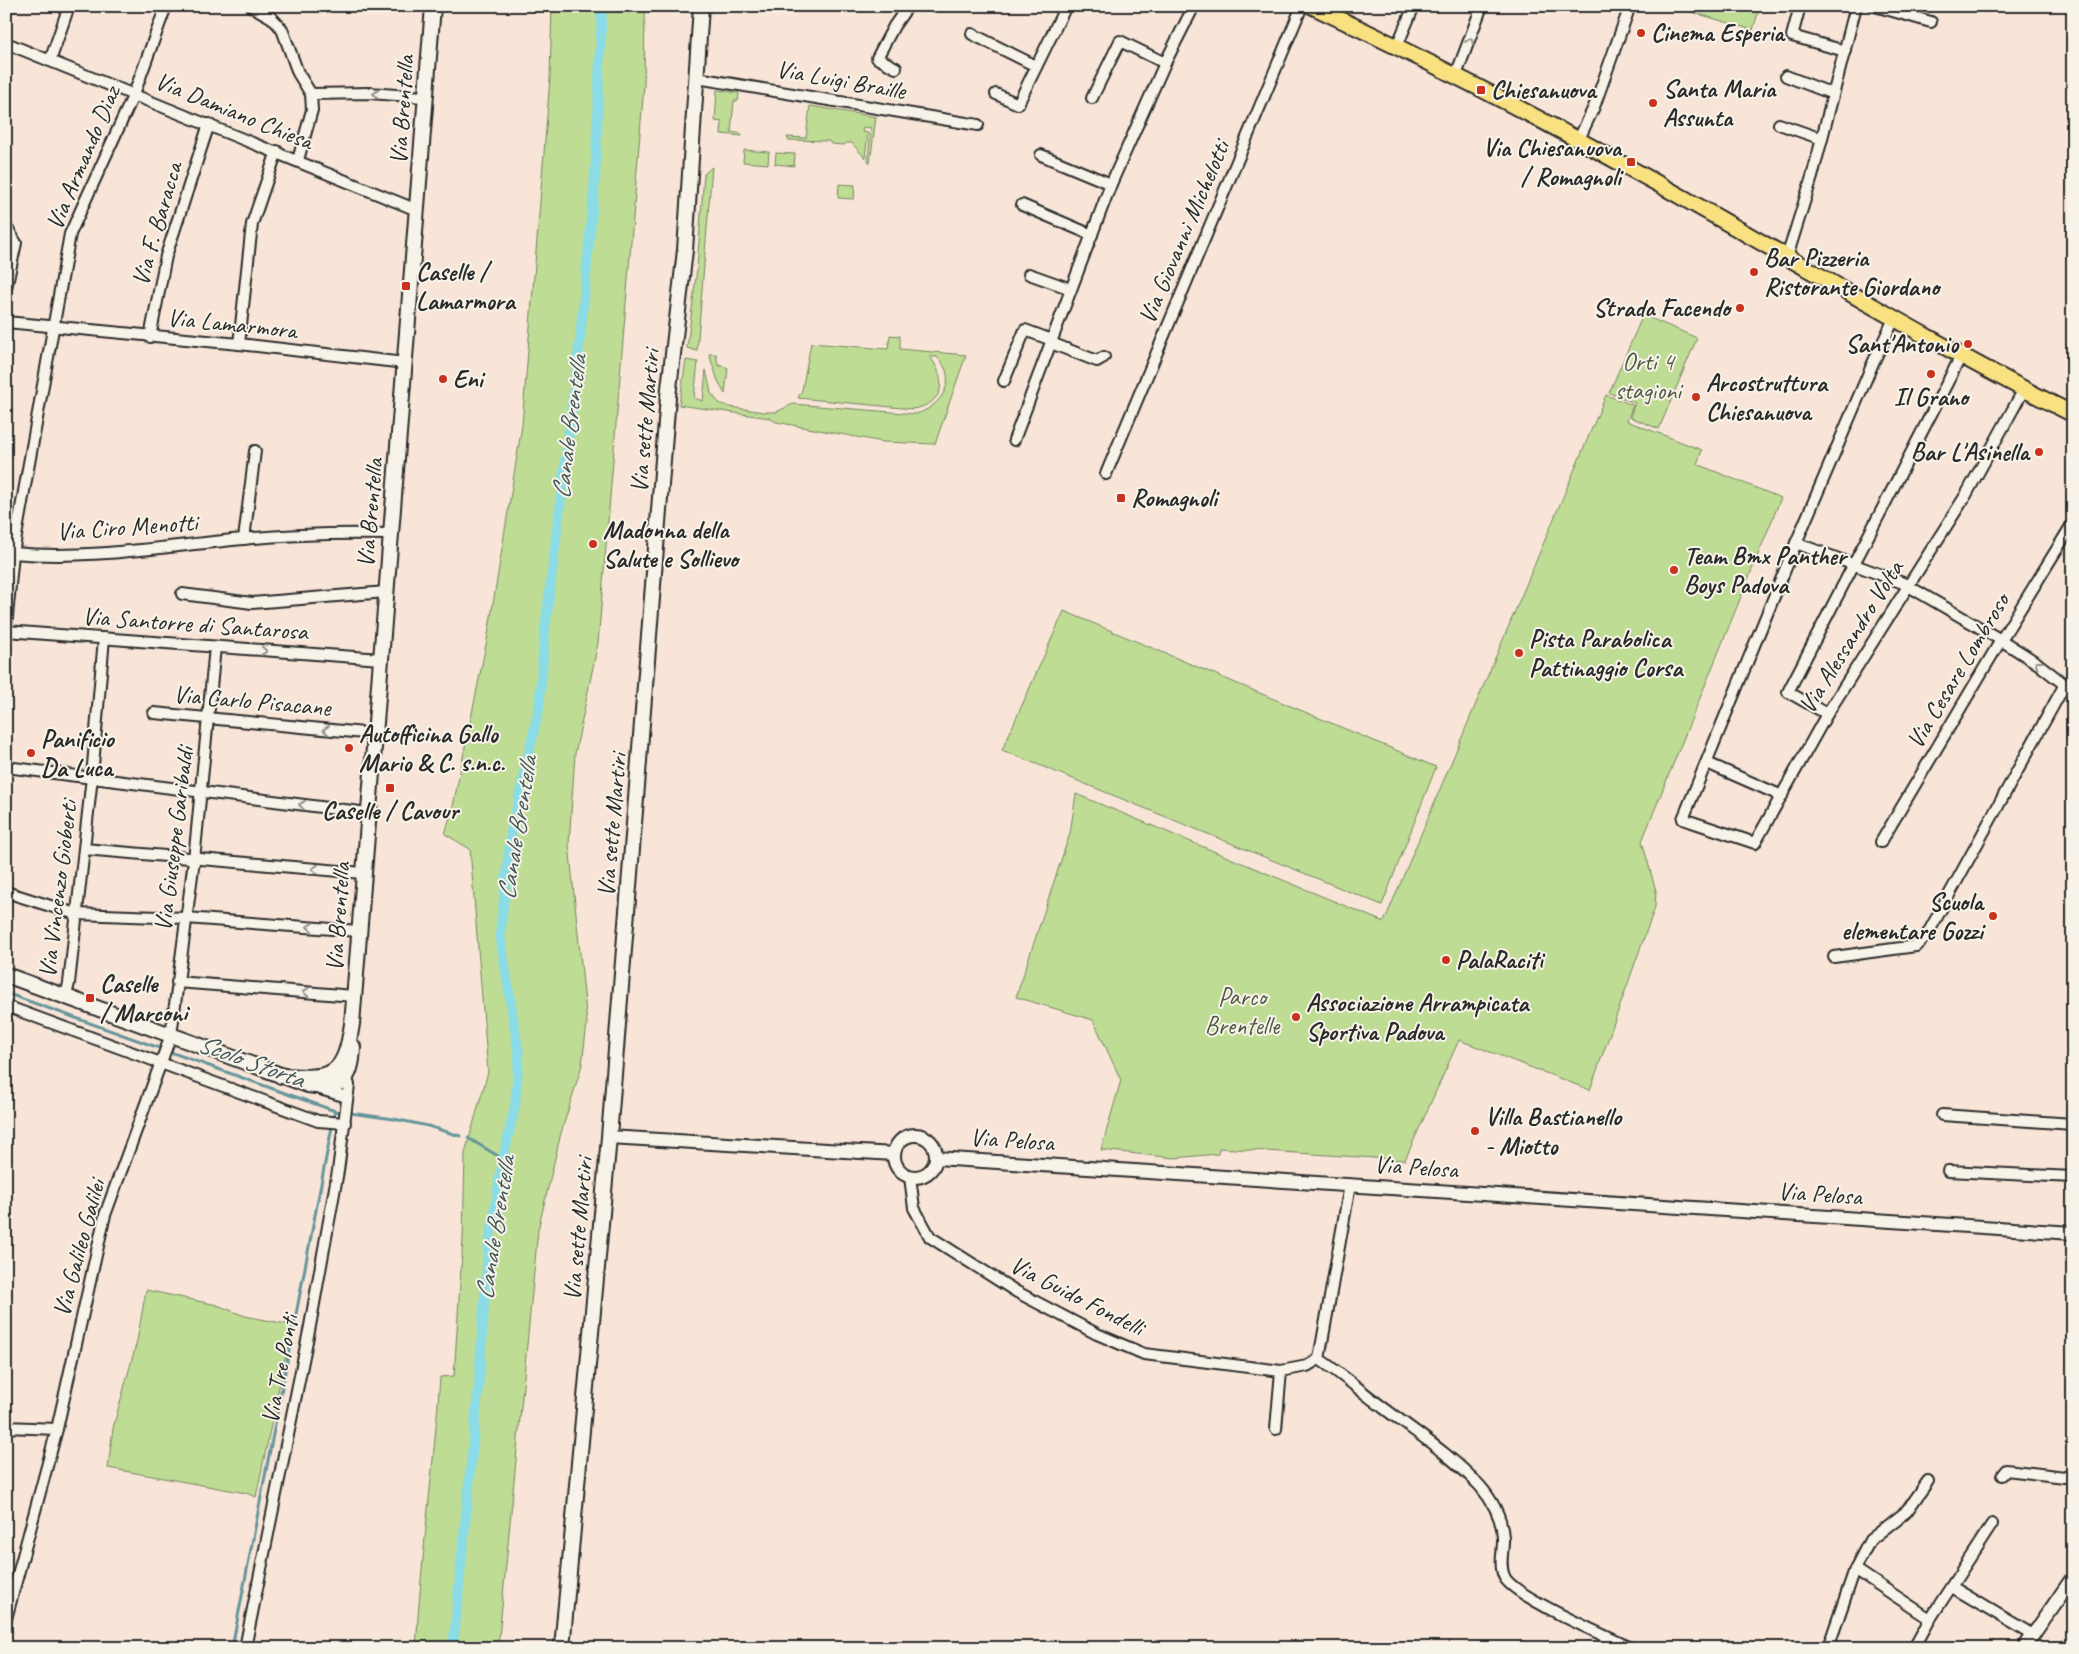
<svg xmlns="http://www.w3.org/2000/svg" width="2079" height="1654" viewBox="0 0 2079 1654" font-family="Caveat,sans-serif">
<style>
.green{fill:#bedc94;stroke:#748460}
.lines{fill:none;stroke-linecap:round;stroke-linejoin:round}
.stream{stroke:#65959b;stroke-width:3}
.canal{stroke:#8bdce6;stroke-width:10}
.minor-casing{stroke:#2b2b2b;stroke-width:14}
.tertiary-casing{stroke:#2b2b2b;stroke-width:16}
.secondary-casing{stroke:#2b2b2b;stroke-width:18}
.primary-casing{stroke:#2b2b2b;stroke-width:19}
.minor{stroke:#f7f3e8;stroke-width:10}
.tertiary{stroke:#f7f3e8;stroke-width:12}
.secondary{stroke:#f7f3e8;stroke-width:14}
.primary{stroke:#f9e181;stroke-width:15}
.oneway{stroke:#918f8a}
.poi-dot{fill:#c8321e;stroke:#f7f3e8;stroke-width:2}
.labels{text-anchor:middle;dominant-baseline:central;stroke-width:4;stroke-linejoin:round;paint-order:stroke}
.poi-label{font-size:25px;font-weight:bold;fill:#2b2b2b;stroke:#f7f3e8;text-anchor:start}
.street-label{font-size:25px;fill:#2b2b2b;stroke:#f7f3e8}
.park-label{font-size:25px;fill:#505745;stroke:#f7f3e8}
.water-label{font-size:26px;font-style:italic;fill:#43575a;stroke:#f7f3e8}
</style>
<rect width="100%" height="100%" fill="#f8e5d8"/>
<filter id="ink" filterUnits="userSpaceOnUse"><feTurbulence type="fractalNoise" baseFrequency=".02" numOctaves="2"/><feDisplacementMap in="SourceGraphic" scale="10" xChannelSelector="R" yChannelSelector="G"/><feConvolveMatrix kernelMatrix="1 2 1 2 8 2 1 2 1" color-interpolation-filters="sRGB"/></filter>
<g filter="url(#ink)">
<!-- green -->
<g class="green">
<path d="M552 6H645L644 85 598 643 575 754 569 844 587 1023 582 1065 561 1133 538 1230 498 1648H416C421 1557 434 1467 440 1377L454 1376 463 1238 465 1153 488 1072 470 849 445 834 453 806 488 635 522 425 550 78Z"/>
<polygon points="1671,6 1760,6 1753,30"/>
<polygon points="717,90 739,93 738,101 734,101 731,132 742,134 742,136 721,134 722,122 715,121"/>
<polygon points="810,106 876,117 870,163 868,161 871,128 863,127 862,132 868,133 865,158 852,143 846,143 844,145 831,144 829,141 788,140 787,137 806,138"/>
<polygon points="744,150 769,152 768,164 743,162"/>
<polygon points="776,153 795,154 794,166 775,164"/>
<polygon points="712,167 697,351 687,348 697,269 704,174"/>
<polygon points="839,184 855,185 854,199 838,198"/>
<polygon points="1643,315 1697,338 1659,429 1630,417 1635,403 1609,393"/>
<path d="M890 335 900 336V349L966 355 935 444 883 442 776 422 770 418 679 405 686 360 698 362 694 398 703 401 706 370 711 393 719 403 730 407 764 412H776L793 404 916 414C941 407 960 379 937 357H930C948 380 944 404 913 409L798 398 802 390 811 343 888 349Z"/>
<polygon points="709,354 716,354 718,365 728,368 725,394 718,381"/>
<polygon points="1606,395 1633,405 1627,421 1702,450 1697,464 1781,498 1642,841 1656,891 1655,907 1590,1090 1459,1040 1405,1160 1219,1148 1218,1154 1174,1158 1101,1150 1121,1080 1093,1020 1016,997 1070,833 1076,794 1384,922"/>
<polygon points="1064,611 1436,767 1382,905 1002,750"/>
<polygon points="146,1290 217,1305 245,1316 292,1325 256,1497 246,1493 108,1468 113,1428 137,1341"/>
</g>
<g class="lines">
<!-- stream -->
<g class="stream">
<polyline points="6,993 335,1111 394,1119 428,1126 460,1136"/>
<polyline points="468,1138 503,1159"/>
<polyline points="232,1648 335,1111"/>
</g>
<!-- canal -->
<polyline class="canal" points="453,1648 479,1382 488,1249 503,1159 515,1106 519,1055 500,935 511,833 539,708 545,630 580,339 595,179 602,6"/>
<!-- minor casing -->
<g class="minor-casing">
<g id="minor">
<polyline points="251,6 272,18 282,29 298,73 311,94 312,110 298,160"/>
<polyline points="1800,6 1792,36 1845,51"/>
<polyline points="1875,6 1931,22"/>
<polyline points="972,34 1036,66"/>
<polyline points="6,43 417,210"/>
<polyline points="1397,46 1414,6"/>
<polyline points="50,61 69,6"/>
<polyline points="896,68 877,58 894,26 908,6"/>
<polyline points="1456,75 1482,6"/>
<polyline points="1786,76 1833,94"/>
<polyline points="697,78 978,125"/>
<polyline points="311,94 369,93 424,97"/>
<polyline points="996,94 1018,104 1066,6"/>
<polyline points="1092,98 1120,41 1165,63"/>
<polyline points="1779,124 1822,139"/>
<polyline points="1578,141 1594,107 1630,6"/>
<polyline points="1041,155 1111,184"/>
<polyline points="1022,205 1092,235"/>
<polyline points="6,229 9,231 16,243 6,288"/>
<polyline points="1787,257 1812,177 1856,6"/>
<polyline points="1029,274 1071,289"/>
<polyline points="1894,319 1873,363 1796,543 1683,819 1755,843 1827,714 1966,495 2024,389"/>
<polyline points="6,322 239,344 405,363"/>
<polyline points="150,337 166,256 209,124"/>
<polyline points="1051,343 1097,361 1104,357"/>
<polyline points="239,344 252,224 277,151"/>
<polyline points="1004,381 1025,330 1052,340"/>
<polyline points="1014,440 1111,184 1165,63 1194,6"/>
<polyline points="1106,474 1302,6"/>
<polyline points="244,539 255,451"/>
<polyline points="1796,543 1903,583 2001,640 2037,663 2073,691"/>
<path d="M13 553C90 560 166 546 243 539 292 534 341 533 391 534"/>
<polyline points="182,594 252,603 386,592"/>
<polyline points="6,627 13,553 70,234 134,94 166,6"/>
<polyline points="6,631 381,659"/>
<polyline points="154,713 375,734"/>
<polyline points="1827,714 1788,692 1961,356"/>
<polyline points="1707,763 1782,796"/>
<polyline points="6,767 368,813"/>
<polyline points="1881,842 2001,640 2073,523"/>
<polyline points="84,849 363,873"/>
<polyline points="6,892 76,914 186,918 359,931"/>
<polyline points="1834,957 1916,946 1927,935 2064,686"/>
<polyline points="177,982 354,996"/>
<polyline points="66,996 69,983 92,777 104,638"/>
<polyline points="6,1006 318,1121 345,1123"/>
<polyline points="320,1089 347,1097"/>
<polyline points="1942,1115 2073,1124"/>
<polyline points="1948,1171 2073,1177"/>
<polyline points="910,1177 914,1208 930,1237 1017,1292 1097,1334 1144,1354 1281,1371 1307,1366 1319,1359 1350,1185"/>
<path d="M1319 1359C1342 1374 1363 1393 1385 1409 1417 1433 1452 1456 1480 1486 1492 1500 1502 1517 1503 1537 1504 1549 1498 1566 1505 1578 1516 1597 1607 1637 1631 1648"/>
<polyline points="6,1427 57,1429"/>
<polyline points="1276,1429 1281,1371"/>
<polyline points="2002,1475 2006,1470 2073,1478"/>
<polyline points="1855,1569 1930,1619"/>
<polyline points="1952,1587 2033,1635"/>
<polyline points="6,1619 57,1429 105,1215 171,1035 194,860 215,647"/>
<polyline points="245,1648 310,1326 338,1171 349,1085 345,1073"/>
<polyline points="1828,1648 1855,1569 1870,1540 1907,1511 1928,1481"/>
<polyline points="1914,1648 1930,1619 1992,1524"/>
</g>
</g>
<!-- tertiary casing -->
<g class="tertiary-casing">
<g id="tertiary">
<circle cx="915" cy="1156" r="21"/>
<polyline points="609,1137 894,1154"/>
<polyline points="936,1158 2073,1233"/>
<polyline points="2024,1648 2073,1577"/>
</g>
</g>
<!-- secondary casing -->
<g class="secondary-casing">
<g id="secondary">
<path d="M6 975 308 1085C342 1090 352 1081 353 1047"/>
<path d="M281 1076C333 1079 344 1077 352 1024L433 6"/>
<polyline points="562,1648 609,1137 668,397 685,250 701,6"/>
</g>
</g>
<!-- primary casing -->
<g class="primary-casing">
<path id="primary" d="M1312 6C1425 59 1535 115 1644 176 1787 255 1926 341 2073 414"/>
</g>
<!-- minor -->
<use href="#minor" class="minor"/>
<!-- tertiary -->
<use href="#tertiary" class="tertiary"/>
<!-- secondary -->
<use href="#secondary" class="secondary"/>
<!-- primary -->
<use href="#primary" class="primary"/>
</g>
<!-- one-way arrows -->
<defs><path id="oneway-chevron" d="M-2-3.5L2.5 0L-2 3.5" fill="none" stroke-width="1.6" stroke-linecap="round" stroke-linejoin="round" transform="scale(1.25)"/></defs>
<g class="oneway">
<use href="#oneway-chevron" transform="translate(1470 41) rotate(-71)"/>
<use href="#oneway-chevron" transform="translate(376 94) rotate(-177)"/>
<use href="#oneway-chevron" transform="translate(264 651) rotate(4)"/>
<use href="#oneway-chevron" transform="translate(2038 664) rotate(-143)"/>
<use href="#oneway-chevron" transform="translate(326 730) rotate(-175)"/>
<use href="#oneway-chevron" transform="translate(302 805) rotate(-173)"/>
<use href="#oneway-chevron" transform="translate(315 869) rotate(-176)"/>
<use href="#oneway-chevron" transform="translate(310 927) rotate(-176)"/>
<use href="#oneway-chevron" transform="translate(306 992) rotate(-176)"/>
</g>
</g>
<!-- markers -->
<g class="poi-dot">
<circle cx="1641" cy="33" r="5"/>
<rect x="1476" y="85" width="10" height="10" rx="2.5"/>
<circle cx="1653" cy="103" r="5"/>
<rect x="1626" y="157" width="10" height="10" rx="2.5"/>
<circle cx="1754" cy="272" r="5"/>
<rect x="401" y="281" width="10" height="10" rx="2.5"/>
<circle cx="1740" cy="308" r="5"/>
<circle cx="1968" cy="344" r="5"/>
<circle cx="1931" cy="374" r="5"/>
<circle cx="443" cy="379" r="5"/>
<circle cx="1696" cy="397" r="5"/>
<circle cx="2039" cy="452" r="5"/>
<rect x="1116" y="493" width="10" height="10" rx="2.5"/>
<circle cx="593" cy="544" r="5"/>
<circle cx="1674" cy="570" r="5"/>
<circle cx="1519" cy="653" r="5"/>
<circle cx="349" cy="748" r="5"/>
<circle cx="31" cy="753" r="5"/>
<rect x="385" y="783" width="10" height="10" rx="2.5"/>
<circle cx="1993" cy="916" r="5"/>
<circle cx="1446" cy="960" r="5"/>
<rect x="85" y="993" width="10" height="10" rx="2.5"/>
<circle cx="1296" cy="1017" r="5"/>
<circle cx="1475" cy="1131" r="5"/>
</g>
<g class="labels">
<!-- poi labels -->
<g class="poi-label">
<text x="1651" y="33">Cinema Esperia</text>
<text x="1663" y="89">Santa Maria<tspan x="1663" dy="29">Assunta</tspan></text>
<text x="1491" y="90">Chiesanuova</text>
<text x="1621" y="148" text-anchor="end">Via Chiesanuova<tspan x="1621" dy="29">/ Romagnoli</tspan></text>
<text x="1764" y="258">Bar Pizzeria<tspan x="1764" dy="29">Ristorante Giordano</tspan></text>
<text x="416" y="272">Caselle /<tspan x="416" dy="29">Lamarmora</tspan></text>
<text x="1730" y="308" text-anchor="end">Strada Facendo</text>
<text x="1958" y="344" text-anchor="end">Sant'Antonio</text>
<text x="453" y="379">Eni</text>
<text x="1706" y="383">Arcostruttura<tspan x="1706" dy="29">Chiesanuova</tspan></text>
<text x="1931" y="397" text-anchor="middle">Il Grano</text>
<text x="2029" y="452" text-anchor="end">Bar L'Asinella</text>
<text x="1131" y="498">Romagnoli</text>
<text x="603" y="530">Madonna della<tspan x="603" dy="29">Salute e Sollievo</tspan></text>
<text x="1684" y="556">Team Bmx Panther<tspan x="1684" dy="29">Boys Padova</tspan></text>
<text x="1529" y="639">Pista Parabolica<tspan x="1529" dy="29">Pattinaggio Corsa</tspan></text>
<text x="359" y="734">Autofficina Gallo<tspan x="359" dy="29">Mario &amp; C. s.n.c.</tspan></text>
<text x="41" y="739">Panificio<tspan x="41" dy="29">Da Luca</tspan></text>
<text x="390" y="811" text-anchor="middle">Caselle / Cavour</text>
<text x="1983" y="902" text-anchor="end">Scuola<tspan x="1983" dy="29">elementare Gozzi</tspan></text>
<text x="1456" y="960">PalaRaciti</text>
<text x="100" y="984">Caselle<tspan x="100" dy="29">/ Marconi</tspan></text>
<text x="1306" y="1003">Associazione Arrampicata<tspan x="1306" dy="29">Sportiva Padova</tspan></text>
<text x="1485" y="1117">Villa Bastianello<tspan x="1485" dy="29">- Miotto</tspan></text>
</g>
<!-- street labels -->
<g class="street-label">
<text transform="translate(841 80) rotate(10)">Via Luigi Braille</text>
<text transform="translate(402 110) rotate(-86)">Via Brentella</text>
<text transform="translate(234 111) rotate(22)">Via Damiano Chiesa</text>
<text transform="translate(83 158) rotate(-67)">Via Armando Diaz</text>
<text transform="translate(157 224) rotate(-74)">Via F. Baracca</text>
<text transform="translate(1184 232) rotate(-67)">Via Giovanni Michelotti</text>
<text transform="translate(232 324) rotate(6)">Via Lamarmora</text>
<text transform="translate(645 421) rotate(-85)">Via sette Martiri</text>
<text transform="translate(370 513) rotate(-85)">Via Brentella</text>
<text transform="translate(127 527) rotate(-4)">Via Ciro Menotti</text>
<text transform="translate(195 624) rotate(4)">Via Santorre di Santarosa</text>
<text transform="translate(1851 637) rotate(-58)">Via Alessandro Volta</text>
<text transform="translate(1958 671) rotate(-59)">Via Cesare Lombroso</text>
<text transform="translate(252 701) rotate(5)">Via Carlo Pisacane</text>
<text transform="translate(612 825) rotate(-85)">Via sette Martiri</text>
<text transform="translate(174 839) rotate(-83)">Via Giuseppe Garibaldi</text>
<text transform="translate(58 889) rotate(-83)">Via Vincenzo Gioberti</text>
<text transform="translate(338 917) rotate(-86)">Via Brentella</text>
<text transform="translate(1012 1140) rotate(4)">Via Pelosa</text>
<text transform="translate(1416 1167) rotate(4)">Via Pelosa</text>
<text transform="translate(1820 1194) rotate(4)">Via Pelosa</text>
<text transform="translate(578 1229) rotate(-85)">Via sette Martiri</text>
<text transform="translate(79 1248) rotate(-75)">Via Galileo Galilei</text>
<text transform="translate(1077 1296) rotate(27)">Via Guido Fondelli</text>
<text transform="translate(280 1369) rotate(-79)">Via Tre Ponti</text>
</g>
<!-- park labels -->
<g class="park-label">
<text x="1648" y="362">Orti 4<tspan x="1648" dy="29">stagioni</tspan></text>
<text x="1242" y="997">Parco<tspan x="1242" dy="29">Brentelle</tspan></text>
</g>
<!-- water labels -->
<g class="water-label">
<text transform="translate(569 427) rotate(-83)">Canale Brentella</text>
<text transform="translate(517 828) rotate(-81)">Canale Brentella</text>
<text transform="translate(251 1061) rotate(20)">Scolo Storta</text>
<text transform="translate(495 1228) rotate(-81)">Canale Brentella</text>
</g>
</g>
<!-- margin -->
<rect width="2079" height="1654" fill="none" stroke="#f7f3e8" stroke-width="25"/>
<rect x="12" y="12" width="2054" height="1629" fill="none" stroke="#2b2b2b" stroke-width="2" filter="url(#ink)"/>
</svg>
